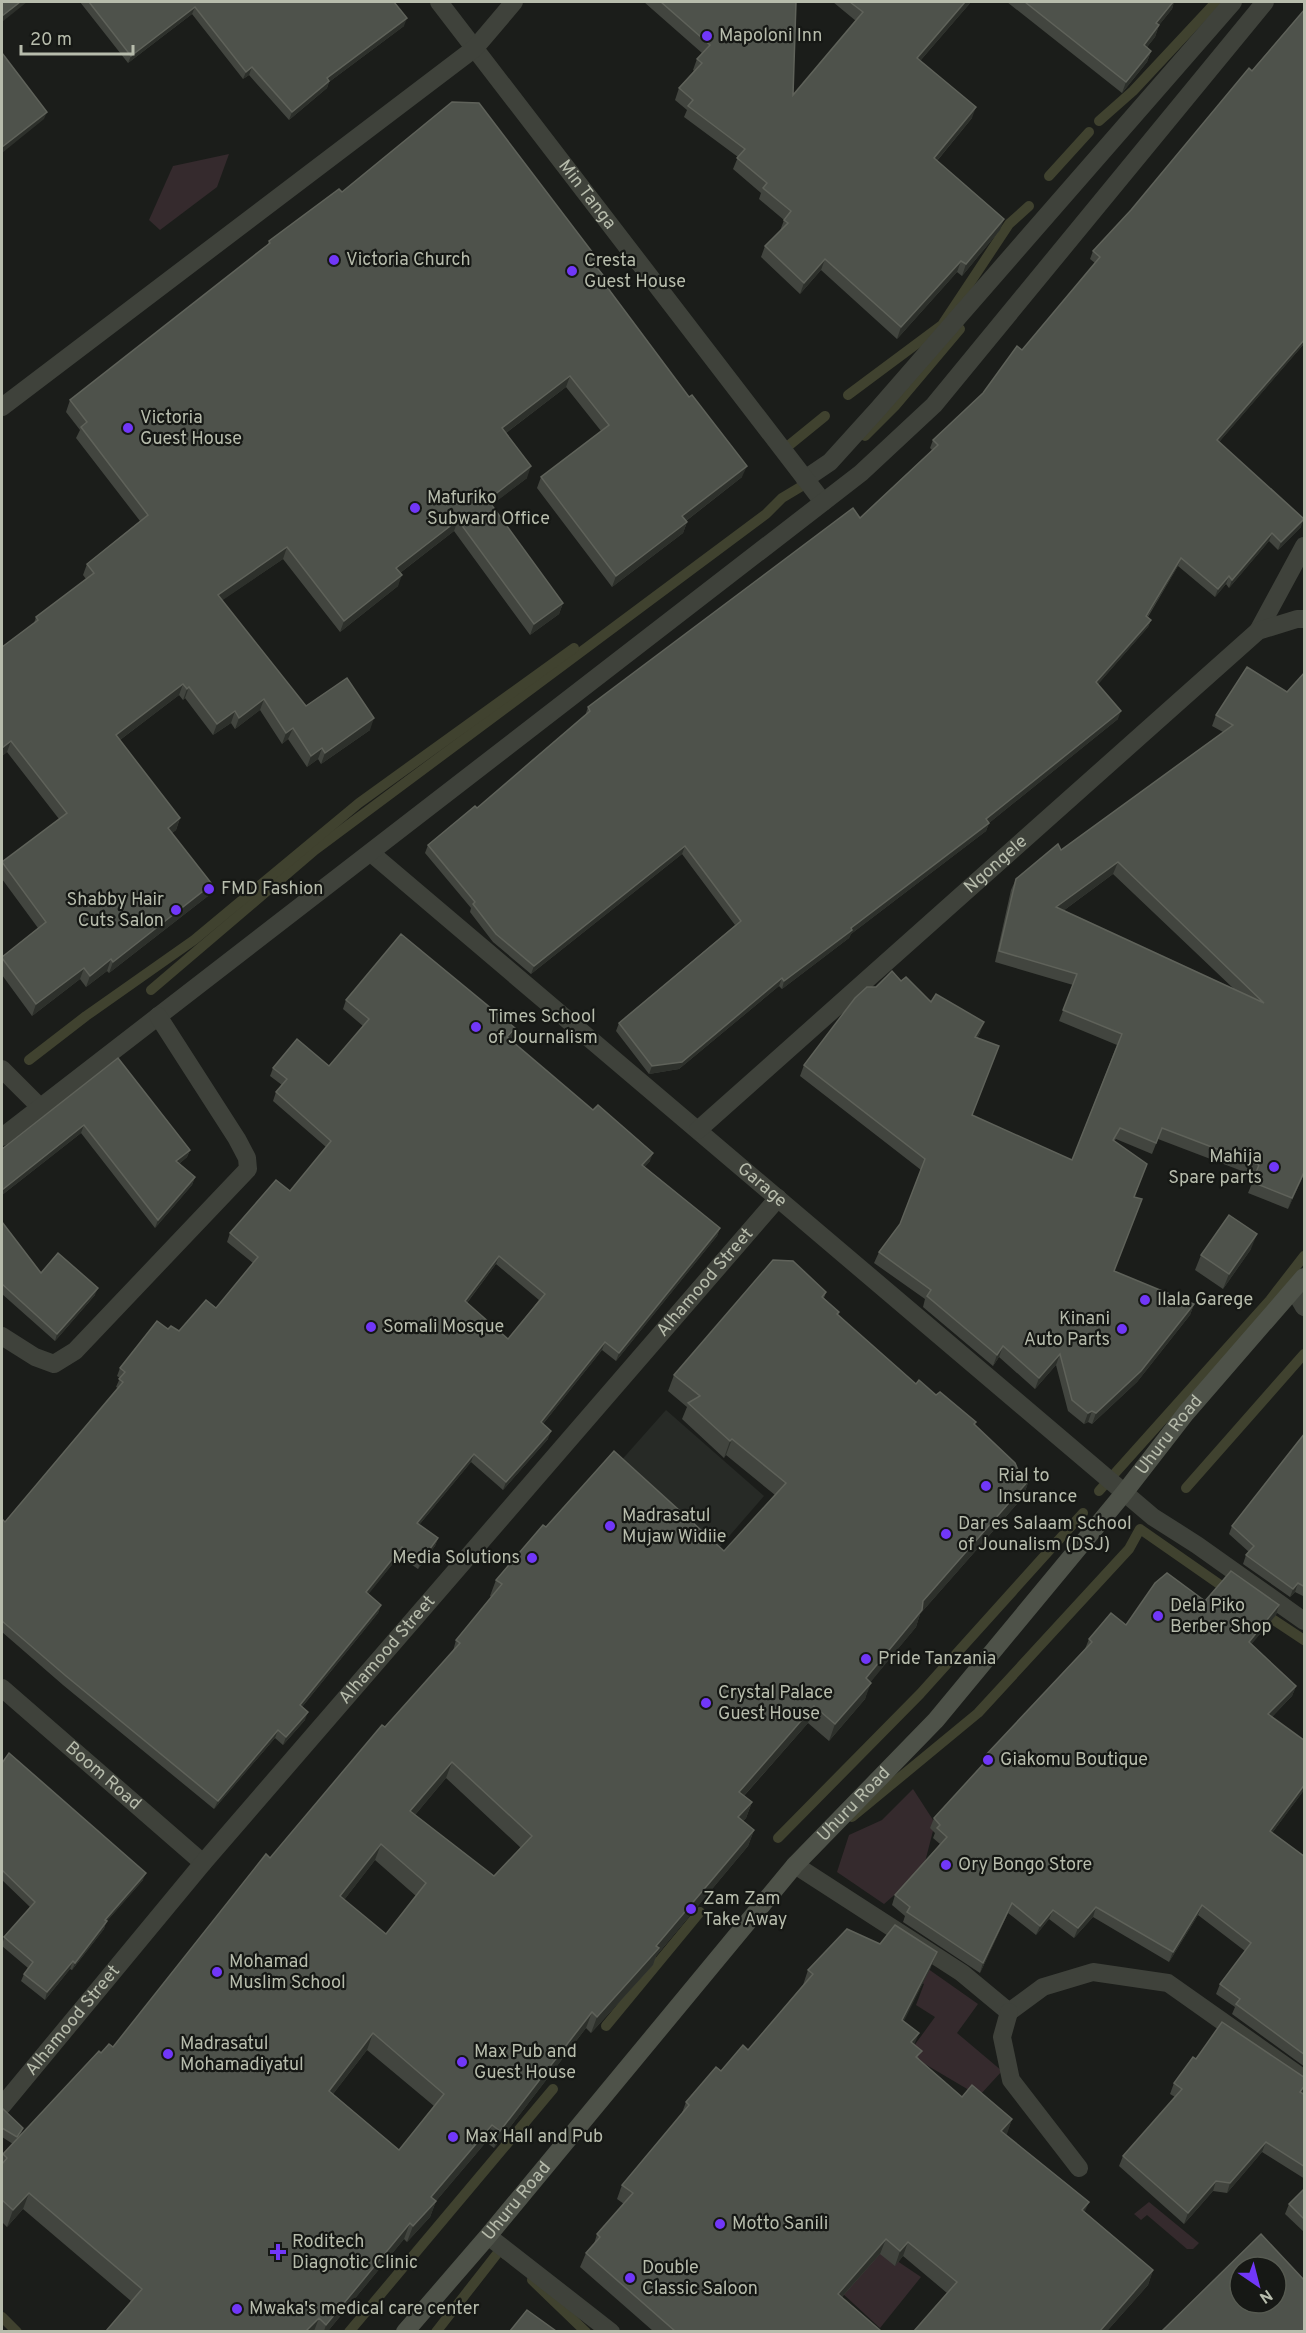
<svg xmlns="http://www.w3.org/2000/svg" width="1306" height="2333" viewBox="0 0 1306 2333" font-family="Overpass,sans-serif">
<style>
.built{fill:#272a26}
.green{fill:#352a2d}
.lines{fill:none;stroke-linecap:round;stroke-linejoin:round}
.stream{stroke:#40422f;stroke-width:10}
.service{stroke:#3f423b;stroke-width:18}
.minor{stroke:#3f423b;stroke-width:18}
.secondary{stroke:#4e5249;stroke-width:18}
.wall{fill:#42453f;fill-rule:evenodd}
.shaded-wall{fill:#2d302b}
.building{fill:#4e524b;stroke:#5f625a;stroke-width:1.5;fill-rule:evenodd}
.poi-dot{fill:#7137f8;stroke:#161815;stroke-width:2}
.labels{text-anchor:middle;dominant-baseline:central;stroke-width:4.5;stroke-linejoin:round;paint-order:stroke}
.poi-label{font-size:18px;fill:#b7bcac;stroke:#161815;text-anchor:start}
.street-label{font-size:18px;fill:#b7bcac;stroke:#161815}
</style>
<rect width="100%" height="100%" fill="#1b1d1a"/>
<!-- built -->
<polygon class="built" points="666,1410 764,1496 718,1549 619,1463"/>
<!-- green -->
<g class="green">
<polygon points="229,154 217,187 160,230 149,220 173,166"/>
<polygon points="913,1789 935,1823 923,1870 884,1904 837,1872 849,1835 882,1820"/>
<polygon points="914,1959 978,2004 957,2033 1002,2071 979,2096 908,2054 935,2017 916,2005 924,1984 908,1977"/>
<polygon points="1149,2202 1199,2243 1193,2249 1187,2249 1147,2215 1141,2220 1134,2214"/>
<polygon points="863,2238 921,2277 880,2328 829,2281"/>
</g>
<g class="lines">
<!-- stream -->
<g class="stream">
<polyline points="1099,121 1133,91 1216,2"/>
<polyline points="1049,176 1089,132"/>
<polyline points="848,395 942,325 1009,224 1029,206"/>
<polyline points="865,436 895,406 960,329"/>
<polyline points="782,451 825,416"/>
<polyline points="151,990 315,850 766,514 782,498 812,480"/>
<polyline points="29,1060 86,1016 194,940 359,803 574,648"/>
<polyline points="1186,1488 1304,1354"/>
<polyline points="1099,1491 1270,1300 1304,1256"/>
<polyline points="1260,1611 1304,1640"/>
<polyline points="852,1817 978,1713 1129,1549 1140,1529 1229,1591"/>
<polyline points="778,1838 920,1694 1083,1513"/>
<polyline points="606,2026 700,1912"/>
<polyline points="532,2280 586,2332"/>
<polyline points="2,2317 17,2332"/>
<polyline points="349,2332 553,2089"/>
<polyline points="436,2332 500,2250 506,2255"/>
</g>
<!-- service -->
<g class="service">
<polyline points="805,479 830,462 878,409 1233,2"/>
<polyline points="1258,631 1304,546"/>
</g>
<!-- minor -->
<g class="minor">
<path id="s1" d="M439 2 823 502"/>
<polyline points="2,407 475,48 514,2"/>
<path id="s2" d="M371 853 1153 1517 1197 1545 1304 1621"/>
<polyline points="2,1069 40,1107"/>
<path id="s3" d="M698 1130 1258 631 1297 619H1304"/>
<polyline points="2,1137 861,473 934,405 1265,2"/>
<polyline points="1294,1290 1304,1307"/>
<polyline points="2,1336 35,1357 54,1364 75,1351 248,1169 247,1158 237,1139 158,1016"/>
<path id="s4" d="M2 1688 203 1863"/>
<polyline points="795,1865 962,1973 1009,2012 1043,1987 1093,1972 1168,1983 1304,2079"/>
<polyline points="1009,2012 1002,2037 1011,2080 1079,2168"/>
<path id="s5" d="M2 2106 203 1863 778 1198"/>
<polyline points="488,2236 611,2332"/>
</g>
<!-- secondary -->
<path class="secondary" id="s6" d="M405 2332 488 2236 795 1865 936 1720 1124 1493 1186 1413 1304 1277"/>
</g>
<!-- wall -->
<g class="wall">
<polygon points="80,2 394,2 404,26 329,82 327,88 289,120 249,75 243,79 192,14 128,63"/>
<polygon points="644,2 796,2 793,95 856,21 833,2 971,2 920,61 972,118 937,161 1000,230 962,276 957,272 897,339 821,270 800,294 761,257 765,246 780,231 784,220 759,199 761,193 733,169 738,157 684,117 687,110 675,100 679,88 694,71 693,70 697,59 702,53"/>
<polygon points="1007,2 1174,2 1172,9 1159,25 1155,37 1147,47 1151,51 1147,62 1122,93"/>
<polygon points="1305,9 1305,346 1303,345 1219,442 1301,527 1278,550 1269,541 1229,588 1226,584 1215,597 1178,566 1148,617 1151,620 1148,627 1098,684 1118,719 989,823 986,831 851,934 849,938 782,989 779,986 679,1069 649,1074 616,1031 619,1023 735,925 682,854 531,974 493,942 470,912 471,908 425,853 428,845 477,808 585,716 588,707 860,518 932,450 930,448 933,440 983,393 1022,350 1095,263 1090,259 1093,251 1131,210"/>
<polygon points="342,192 597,267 611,285 609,289 742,477 686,521 687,522 683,533 612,587 537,488 541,477 601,431 566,387 506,433 527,478 491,505 563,603 559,614 530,635 454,531 400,573 398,586 340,632 283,559 222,600 306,706 370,730 321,764 318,759 307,767 288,739 282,744 260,710 235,729 231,723 213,735 185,698 183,700 179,695 120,740 180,818 176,830 172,833 212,884 208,896 109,973 107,971 86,987 80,979 32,1016 2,975 2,957 38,928 2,879 2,862 59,819 7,752 2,756 2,647 34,623 36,617 86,579 83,575 87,564 140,521 76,438 80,430 66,412 70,400 267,246 269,241"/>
<path d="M1305 672V1172L1288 1209 1248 1193 1255 1176 1158 1139 1152 1154 1116 1139 1114 1141 1143 1175 1134 1197 1114 1271 1194 1304 1190 1315 1137 1382 1092 1424 1088 1422 1084 1424 1068 1411 1056 1365 1035 1389 999 1357 993 1366 923 1307 925 1299 874 1263 879 1252 900 1224 921 1170 800 1076 804 1065 876 987 901 981 980 1033 977 1038 972 1115 1072 1160 1117 1045 1059 1021 1073 985 995 962 1011 890 1016 879 1061 850 1223 732 1212 726 1216 715 1287 692ZM1113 874 1234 989 1063 911Z"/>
<path d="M346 1000 512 1037 510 1039 650 1161 644 1167 720 1228 717 1236 616 1361 602 1350 543 1424 548 1439 503 1490 471 1462 419 1525 438 1538 435 1546 418 1569 399 1556 368 1594 381 1605 378 1613 302 1707 305 1720 283 1745 275 1738 214 1809 63 1685 2 1632V1519L5 1522 118 1388 116 1387 120 1378 117 1376 120 1368 168 1329 179 1331 216 1308 253 1263 227 1242 230 1233 290 1191 326 1147 273 1101 276 1092 282 1085 270 1076 273 1068 329 1066 363 1026 343 1009ZM496 1264 539 1300 508 1339 467 1303Z"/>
<polygon points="118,1058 190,1150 187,1157 179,1164 195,1177 192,1185 155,1228 81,1133 2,1195"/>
<polygon points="2,1222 41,1273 95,1295 55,1341 2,1294"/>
<polygon points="1251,1249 1223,1289 1195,1270 1201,1255"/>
<path d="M826 1292 824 1298 839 1312 838 1315 916 1384 936 1395 974 1425 1029 1480 1023 1497 920 1614 916 1627 870 1682 865 1699 829 1741 808 1723 744 1796 752 1802 746 1818 743 1821 754 1830 748 1846 656 1956 653 1965 591 2033 586 2028 494 2148 486 2142 436 2201 430 2217 407 2242 404 2239 328 2331H106L131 2301 23 2209 7 2227 2 2222V2159L3 2154 13 2144 2 2137V2108L20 2136 101 2053 113 2047 270 1858 453 1651 456 1640 491 1597 490 1596 496 1580 546 1527 724 1551 775 1495 726 1455 724 1458 682 1419 687 1407 668 1391 674 1375ZM446 1778 521 1848 494 1876 415 1815ZM375 1860 416 1896 386 1934 344 1900ZM367 2050 434 2106 399 2150 333 2094Z"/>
<polygon points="1305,1433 1305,1597 1295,1592 1290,1597 1243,1564 1246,1555 1249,1552 1229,1534 1232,1526"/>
<polygon points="1205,1601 1279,1605 1276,1615 1251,1644 1296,1686 1292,1696 1272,1717 1305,1741 1305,1791 1304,1790 1272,1833 1305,1857 1305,2067 1232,2014 1235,2007 1216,1994 1220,1984 1245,1951 1198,1915 1169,1962 1093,1917 1074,1938 1049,1919 1036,1935 1008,1913 980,1973 903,1922 905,1916 892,1905 895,1895 940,1844 933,1838 935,1833 930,1828 934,1818 981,1767 984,1757 1085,1649 1089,1639 1126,1625"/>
<polygon points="2,1763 143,1880 106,1922 104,1929 72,1970 70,1969 45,2000 21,1981 24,1974 28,1968 2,1946 4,1937 30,1907 2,1880"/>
<polygon points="931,1967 903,2021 914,2045 919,2059 962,2097 1012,2119 1006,2135 1085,2212 1153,2270 1148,2285 1107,2331 914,2331 947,2293 903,2256 895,2266 880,2254 842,2297 881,2331 653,2331 580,2267 586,2253 594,2244 597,2234 624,2204 617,2199 622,2185 682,2113 686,2102 721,2071 748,2050 803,1985 808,1970"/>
<polygon points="1196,2059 1305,2078 1305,2088 1302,2093 1305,2095 1305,2179 1262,2152 1227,2193 1213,2191 1184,2224 1119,2166 1123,2156 1175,2097 1170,2094 1174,2083"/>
<polygon points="1305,2188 1305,2233 1285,2214 1289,2204"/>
</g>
<!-- shaded-wall -->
<g class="shaded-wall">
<polygon points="20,2 27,2 2,22 2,16"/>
<polygon points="965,2 971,2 913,69 917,58"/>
<polygon points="1171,2 1174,2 1172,9 1152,34 1156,23"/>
<polygon points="195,7 192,14 128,63 131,56"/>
<polygon points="407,18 404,26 329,82 327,88 289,120 292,112 327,78"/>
<polygon points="1159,25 1155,37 1140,56 1144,45"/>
<polygon points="1151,51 1147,62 1122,93 1126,82"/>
<polygon points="252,67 249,75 243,79 246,72"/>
<polygon points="976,107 972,118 930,169 934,158"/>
<polygon points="47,112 44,119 2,153 2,147"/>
<polygon points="1004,219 1000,230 962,276 966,264"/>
<polygon points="825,259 821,270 800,294 804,283"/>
<polygon points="961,261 957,272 897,339 901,327"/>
<polygon points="1305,339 1303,345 1214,448 1217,440"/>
<polygon points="570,376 566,387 498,439 502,428"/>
<polygon points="531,466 527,478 484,511 488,500"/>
<polygon points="747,466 742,477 678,527 682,516"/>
<polygon points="1304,519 1301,527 1278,550 1281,542"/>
<polygon points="458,520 454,531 392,579 396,568"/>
<polygon points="687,522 683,533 612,587 616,576"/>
<polygon points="1272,533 1269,541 1229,588 1232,580"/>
<polygon points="287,547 283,559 214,606 218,595"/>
<polygon points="1181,558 1178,566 1143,623 1146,616"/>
<polygon points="402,575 398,586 340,632 344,621"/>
<polygon points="1229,576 1226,584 1215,597 1218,589"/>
<polygon points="563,603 559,614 530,635 534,624"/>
<polygon points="1151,620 1148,627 1093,690 1096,682"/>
<polygon points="183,684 179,695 112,746 116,735"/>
<polygon points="189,687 185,698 183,700 187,689"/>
<polygon points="264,699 260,710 235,729 239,718"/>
<polygon points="235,711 231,723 213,735 217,724"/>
<polygon points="1121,711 1118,719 989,823 986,831 851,934 849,938 782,989 784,981"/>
<polygon points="374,718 370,730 321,764 325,753"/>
<polygon points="293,728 288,739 282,744 286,733"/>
<polygon points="11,741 7,752 2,756 2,748"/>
<polygon points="322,748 318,759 307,767 311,756"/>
<polygon points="180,818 176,830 164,839 168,828"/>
<polygon points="685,846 682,854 531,974 534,966"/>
<polygon points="1118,862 1113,874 1052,919 1056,907"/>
<polygon points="212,884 208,896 109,973 113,962"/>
<polygon points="111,959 107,971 86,987 90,976"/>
<polygon points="84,968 80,979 32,1016 36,1004"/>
<polygon points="782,978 779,986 679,1069 649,1074 652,1066"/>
<polygon points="984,1022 980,1033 971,1048 975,1037"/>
<polygon points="515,1028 512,1037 504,1045 507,1037"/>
<polygon points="84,1125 81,1133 2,1195 2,1190"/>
<polygon points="190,1150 187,1157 173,1169 176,1161"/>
<polygon points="653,1153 650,1161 639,1174 642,1165"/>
<polygon points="1305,1170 1305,1172 1288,1209 1292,1198"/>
<polygon points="195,1177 192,1185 155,1228 158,1220"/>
<polygon points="720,1228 717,1236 616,1361 619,1353"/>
<polygon points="1257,1234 1251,1249 1223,1289 1229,1274"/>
<polygon points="499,1256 496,1264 462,1309 465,1301"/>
<polygon points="98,1288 95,1295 55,1341 57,1334"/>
<polygon points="1194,1304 1190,1315 1137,1382 1092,1424 1096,1413"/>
<polygon points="605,1342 602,1350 538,1430 541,1422"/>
<polygon points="1003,1346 999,1357 993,1366 997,1355"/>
<polygon points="1060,1354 1056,1365 1035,1389 1039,1378"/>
<polygon points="1092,1411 1088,1422 1084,1424 1088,1413"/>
<polygon points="551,1431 548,1439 503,1490 506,1482"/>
<polygon points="732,1439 726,1455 724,1458 730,1441"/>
<polygon points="474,1454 471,1462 414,1531 417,1523"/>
<polygon points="1029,1480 1023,1497 920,1614 916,1627 860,1695 866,1678 923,1601"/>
<polygon points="438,1538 435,1546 418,1569 421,1561"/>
<polygon points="402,1547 399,1556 363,1601 366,1592"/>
<polygon points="1298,1583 1295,1592 1290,1597 1293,1589"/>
<polygon points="381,1605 378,1613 297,1713 300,1705"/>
<polygon points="1279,1605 1276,1615 1245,1652 1249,1642"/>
<polygon points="871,1683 865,1699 829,1741 835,1724"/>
<polygon points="1296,1686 1292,1696 1265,1724 1268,1714"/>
<polygon points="814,1706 808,1723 733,1808 739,1792"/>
<polygon points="308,1712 305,1720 283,1745 286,1737"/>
<polygon points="278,1730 275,1738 214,1809 218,1801"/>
<polygon points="452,1762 446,1778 404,1828 410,1811"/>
<polygon points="1305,1784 1304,1790 1266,1841 1270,1831"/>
<polygon points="752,1802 746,1818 732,1833 738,1817"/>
<polygon points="754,1830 748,1846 656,1956 653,1965 591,2033 597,2017"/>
<polygon points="381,1844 375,1860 334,1913 340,1896"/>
<polygon points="146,1873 143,1880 106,1922 104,1929 72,1970 75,1963 105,1920"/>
<polygon points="1012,1903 1008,1913 980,1973 983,1963"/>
<polygon points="1202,1905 1198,1915 1169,1962 1173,1952"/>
<polygon points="1096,1907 1093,1917 1074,1938 1078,1928"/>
<polygon points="1053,1910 1049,1919 1036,1935 1040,1926"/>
<polygon points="937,1952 931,1967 897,2035 902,2020"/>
<polygon points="73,1961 70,1969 45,2000 47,1992"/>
<polygon points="592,2012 586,2028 494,2148 500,2131"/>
<polygon points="373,2033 367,2050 323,2107 329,2091"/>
<polygon points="919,2033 913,2048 911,2042"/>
<polygon points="1305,2085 1304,2090 1296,2102 1300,2092"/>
<polygon points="1012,2119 1007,2134 996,2146 1001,2131"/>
<polygon points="492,2125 486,2142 436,2201 430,2217 407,2242 413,2226 431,2197"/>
<polygon points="23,2128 21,2135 14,2144 17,2137"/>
<polygon points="1266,2142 1262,2152 1227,2193 1230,2183"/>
<polygon points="1216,2181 1213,2191 1184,2224 1188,2213"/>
<polygon points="29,2193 23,2209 7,2227 13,2210"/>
<polygon points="1089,2202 1083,2216 1082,2210"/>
<polygon points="410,2223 404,2239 328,2331 324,2331 326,2325"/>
<polygon points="886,2239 880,2254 832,2308 838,2294"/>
<polygon points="908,2242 903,2256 895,2266 900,2251"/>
<polygon points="1153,2270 1148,2285 1107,2331 1100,2331"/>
<polygon points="319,2318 314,2331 306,2331"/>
</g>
<!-- building -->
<g class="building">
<polygon points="2,2 20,2 2,16"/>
<polygon points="89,2 394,2 407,18 327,78 329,81 292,112 252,67 246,72 195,7 131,56"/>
<polygon points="661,2 796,2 793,95 863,12 850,2 965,2 917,58 976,107 934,158 1004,219 966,264 961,261 901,327 825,259 804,283 765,246 788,223 784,220 791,211 763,188 767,183 737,158 745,149 688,106 693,100 679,88 702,63 697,59 710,45"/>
<polygon points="1025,2 1173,2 1156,23 1159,25 1144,45 1151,51 1126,82"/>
<polygon points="1305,9 1305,339 1217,440 1304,519 1281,542 1272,533 1232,580 1229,576 1218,589 1181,558 1146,616 1151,620 1096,682 1121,711 986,819 989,823 851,928 852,930 784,981 782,978 682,1062 652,1066 619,1023 741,921 685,846 534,966 496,934 473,904 475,902 428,845 475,806 477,808 590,711 588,707 853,508 860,518 938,445 933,440 983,393 1017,346 1022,350 1100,257 1093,251 1131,210 1249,68 1252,71"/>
<polygon points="2,53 47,112 2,147"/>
<polygon points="452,102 479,103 599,261 594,264 611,285 607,287 689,397 692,395 747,466 682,516 687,522 616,576 541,477 609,425 570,376 502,428 531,466 488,500 563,603 534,624 458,520 396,568 402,575 344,621 287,547 218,595 306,706 347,678 374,718 325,753 322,748 311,756 293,728 286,733 264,699 239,718 235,711 217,724 189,687 187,689 183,684 116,735 180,818 168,828 212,884 113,962 111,959 90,976 84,968 36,1004 2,958 2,957 46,922 2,862 67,813 11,741 2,748 2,647 38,620 36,617 94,573 87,564 148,515 81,427 87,422 70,400 270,243 269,241 339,189 342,192"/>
<path d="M1247 667 1287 692 1305 672V1170L1292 1198 1252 1182 1259 1165 1162 1128 1156 1143 1120 1128 1113 1140 1147 1164 1134 1197 1142 1199 1114 1271 1194 1304 1141 1371 1096 1413 1092 1411 1088 1413 1072 1400 1060 1354 1039 1378 1003 1346 997 1355 927 1296 931 1290 879 1252 900 1224 925 1159 804 1065 855 998 867 987H876L892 971 901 981 906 977 931 1002 936 994 984 1022 975 1037 999 1046 972 1115 1072 1160 1122 1034 1063 1010 1077 974 999 951 1016 879 1058 844 1061 850 1233 725 1216 715ZM1118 862 1264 1003 1056 907Z"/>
<path d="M401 934 515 1028 507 1037 593 1110 598 1105 653 1153 642 1165 720 1228 619 1353 605 1342 541 1422 551 1431 506 1482 474 1454 417 1523 438 1538 421 1561 402 1547 366 1592 381 1605 300 1705 308 1712 286 1737 278 1730 218 1801 66 1676 2 1621V1519L5 1522 123 1382 119 1379 125 1372 120 1368 157 1321 168 1329 171 1326 179 1331 206 1300 216 1308 258 1257 230 1233 276 1180 290 1191 331 1141 276 1092 287 1079 273 1068 297 1039 329 1066 369 1019 346 1000ZM499 1256 545 1294 508 1339 465 1301Z"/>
<polygon points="118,1058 190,1150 176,1161 195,1177 158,1220 84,1125 2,1190 2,1149"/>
<polygon points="1229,1215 1257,1234 1229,1274 1201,1255"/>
<polygon points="2,1222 41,1273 58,1253 98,1288 57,1334 2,1284"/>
<path d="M773 1260 793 1261 826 1292 822 1297 839 1312 837 1314 916 1384 919 1380 936 1395 940 1392 976 1422 974 1424 1015 1463 1018 1470 1029 1480 923 1601 922 1610 866 1678 871 1683 835 1724 814 1706 739 1792 752 1802 738 1817 754 1830 656 1946 659 1948 597 2017 592 2012 500 2131 492 2125 431 2197 436 2201 413 2226 410 2223 326 2325 319 2318 306 2331H106L142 2289 29 2193 13 2210 2 2200V2164L7 2158 3 2154 99 2051 101 2053 109 2044 113 2047 266 1854 270 1858 382 1725 385 1727 460 1643 456 1640 502 1584 496 1580 543 1525 546 1527 614 1451 724 1551 786 1483 732 1439 730 1441 688 1403 700 1396 674 1375ZM452 1762 532 1836 494 1876 410 1811ZM381 1844 426 1883 386 1934 340 1896ZM373 2033 444 2094 399 2150 329 2091Z"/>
<polygon points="1305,1433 1305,1587 1298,1583 1293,1589 1246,1555 1254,1546 1232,1526"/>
<polygon points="1231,1571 1279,1605 1249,1642 1296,1686 1268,1714 1305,1741 1305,1784 1270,1831 1305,1857 1305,2055 1236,2004 1240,1999 1220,1984 1251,1943 1202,1905 1173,1952 1096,1907 1078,1928 1053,1910 1040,1926 1012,1903 983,1963 907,1912 910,1907 895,1895 947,1837 937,1828 940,1825 934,1818 987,1760 984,1757 1092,1642 1089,1639 1111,1613 1126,1625 1155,1583 1167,1573 1205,1601"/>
<polygon points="9,1753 146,1873 105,1920 107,1921 75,1963 73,1961 47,1992 24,1974 33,1962 4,1937 35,1902 2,1870 2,1763"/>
<polygon points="895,1925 937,1952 902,2020 919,2033 911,2042 922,2051 916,2057 962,2097 972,2085 1012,2119 1001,2131 1089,2202 1082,2210 1153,2270 1100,2331 914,2331 957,2282 908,2242 900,2251 886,2239 838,2294 881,2331 675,2331 586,2253 600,2237 597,2234 633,2193 622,2185 689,2105 686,2102 716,2067 721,2071 743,2045 748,2050 813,1974 808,1970 847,1929 880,1944"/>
<polygon points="1222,2022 1305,2078 1305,2085 1300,2092 1305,2095 1305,2167 1266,2142 1230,2183 1216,2181 1188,2213 1123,2156 1182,2089 1174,2083 1193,2057 1196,2059"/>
<polygon points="2,2108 23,2128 17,2137 2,2128"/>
<polygon points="1305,2188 1305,2220 1289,2204"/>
<path d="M1261 2234 1305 2281V2331H1162ZM1240 2267H1276V2303H1240Z"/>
<polygon points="527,2310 556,2331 510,2331"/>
</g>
<!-- markers -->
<g class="poi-dot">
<circle cx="707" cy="36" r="6"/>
<circle cx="334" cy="260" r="6"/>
<circle cx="572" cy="271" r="6"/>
<circle cx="128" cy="428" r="6"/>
<circle cx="415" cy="508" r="6"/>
<circle cx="209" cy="889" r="6"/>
<circle cx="176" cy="910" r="6"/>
<circle cx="476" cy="1027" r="6"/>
<circle cx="1274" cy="1167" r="6"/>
<circle cx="1145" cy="1300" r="6"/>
<circle cx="371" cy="1327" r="6"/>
<circle cx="1122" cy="1329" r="6"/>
<circle cx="986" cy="1486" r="6"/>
<circle cx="610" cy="1526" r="6"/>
<circle cx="946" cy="1534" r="6"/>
<circle cx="532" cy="1558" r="6"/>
<circle cx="1158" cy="1616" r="6"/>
<circle cx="866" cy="1659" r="6"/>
<circle cx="706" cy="1703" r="6"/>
<circle cx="988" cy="1760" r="6"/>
<circle cx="946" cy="1865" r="6"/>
<circle cx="691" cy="1909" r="6"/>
<circle cx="217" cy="1972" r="6"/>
<circle cx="168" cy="2054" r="6"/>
<circle cx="462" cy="2062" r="6"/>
<circle cx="453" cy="2137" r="6"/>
<circle cx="720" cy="2224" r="6"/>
<path d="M275 2243h6v6h6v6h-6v6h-6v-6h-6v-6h6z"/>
<circle cx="630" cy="2278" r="6"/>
<circle cx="237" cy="2309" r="6"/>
</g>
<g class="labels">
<!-- poi labels -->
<g class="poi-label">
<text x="719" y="36">Mapoloni Inn</text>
<text x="346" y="260">Victoria Church</text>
<text x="584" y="261">Cresta<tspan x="584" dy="21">Guest House</tspan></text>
<text x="140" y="418">Victoria<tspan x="140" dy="21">Guest House</tspan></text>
<text x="427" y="498">Mafuriko<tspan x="427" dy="21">Subward Office</tspan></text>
<text x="221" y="889">FMD Fashion</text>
<text x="164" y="900" text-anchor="end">Shabby Hair<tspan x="164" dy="21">Cuts Salon</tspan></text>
<text x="488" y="1017">Times School<tspan x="488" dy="21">of Journalism</tspan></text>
<text x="1262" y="1157" text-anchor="end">Mahija<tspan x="1262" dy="21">Spare parts</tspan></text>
<text x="1157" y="1300">Ilala Garege</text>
<text x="1110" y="1319" text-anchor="end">Kinani<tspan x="1110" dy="21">Auto Parts</tspan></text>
<text x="383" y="1327">Somali Mosque</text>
<text x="998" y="1476">Rial to<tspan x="998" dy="21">Insurance</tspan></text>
<text x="622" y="1516">Madrasatul<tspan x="622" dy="21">Mujaw Widiie</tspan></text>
<text x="958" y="1524">Dar es Salaam School<tspan x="958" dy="21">of Jounalism (DSJ)</tspan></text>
<text x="520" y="1558" text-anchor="end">Media Solutions</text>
<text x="1170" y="1606">Dela Piko<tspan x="1170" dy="21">Berber Shop</tspan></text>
<text x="878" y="1659">Pride Tanzania</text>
<text x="718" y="1693">Crystal Palace<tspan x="718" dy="21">Guest House</tspan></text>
<text x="1000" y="1760">Giakomu Boutique</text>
<text x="958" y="1865">Ory Bongo Store</text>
<text x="703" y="1899">Zam Zam<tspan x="703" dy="21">Take Away</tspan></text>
<text x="229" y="1962">Mohamad<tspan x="229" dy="21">Muslim School</tspan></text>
<text x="180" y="2044">Madrasatul<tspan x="180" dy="21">Mohamadiyatul</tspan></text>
<text x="474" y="2052">Max Pub and<tspan x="474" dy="21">Guest House</tspan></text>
<text x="465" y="2137">Max Hall and Pub</text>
<text x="732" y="2224">Motto Sanili</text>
<text x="292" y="2242">Roditech<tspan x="292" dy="21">Diagnotic Clinic</tspan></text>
<text x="642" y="2268">Double<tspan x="642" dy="21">Classic Saloon</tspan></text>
<text x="249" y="2309">Mwaka's medical care center</text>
</g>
<!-- street labels -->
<g class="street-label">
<text stroke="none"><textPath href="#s1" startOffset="243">Min Tanga</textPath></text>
<text stroke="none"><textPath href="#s3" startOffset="399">Ngongele</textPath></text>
<text stroke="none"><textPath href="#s2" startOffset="513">Garage</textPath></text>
<text stroke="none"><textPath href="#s5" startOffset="1083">Alhamood Street</textPath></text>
<text stroke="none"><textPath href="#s6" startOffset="1179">Uhuru Road</textPath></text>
<text stroke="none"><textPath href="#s5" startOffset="597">Alhamood Street</textPath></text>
<text stroke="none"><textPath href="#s4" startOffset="134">Boom Road</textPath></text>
<text stroke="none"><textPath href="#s6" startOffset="693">Uhuru Road</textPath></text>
<text stroke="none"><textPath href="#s5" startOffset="111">Alhamood Street</textPath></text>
<text stroke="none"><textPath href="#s6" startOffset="172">Uhuru Road</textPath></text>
</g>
</g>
<!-- border -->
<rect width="1306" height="2333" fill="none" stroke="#b7bcac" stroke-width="6"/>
<!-- north arrow -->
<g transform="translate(1258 2285) rotate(145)"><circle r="28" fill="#161815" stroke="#565a51" stroke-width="1.5"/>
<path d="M0-4.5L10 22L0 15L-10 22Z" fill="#7137f8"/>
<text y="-9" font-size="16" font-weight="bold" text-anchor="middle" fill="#b7bcac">N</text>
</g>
<!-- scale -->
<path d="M21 45v9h112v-9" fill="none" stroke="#b7bcac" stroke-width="3"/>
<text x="30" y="45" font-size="18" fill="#b7bcac" stroke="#161815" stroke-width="4.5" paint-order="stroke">20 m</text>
</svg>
